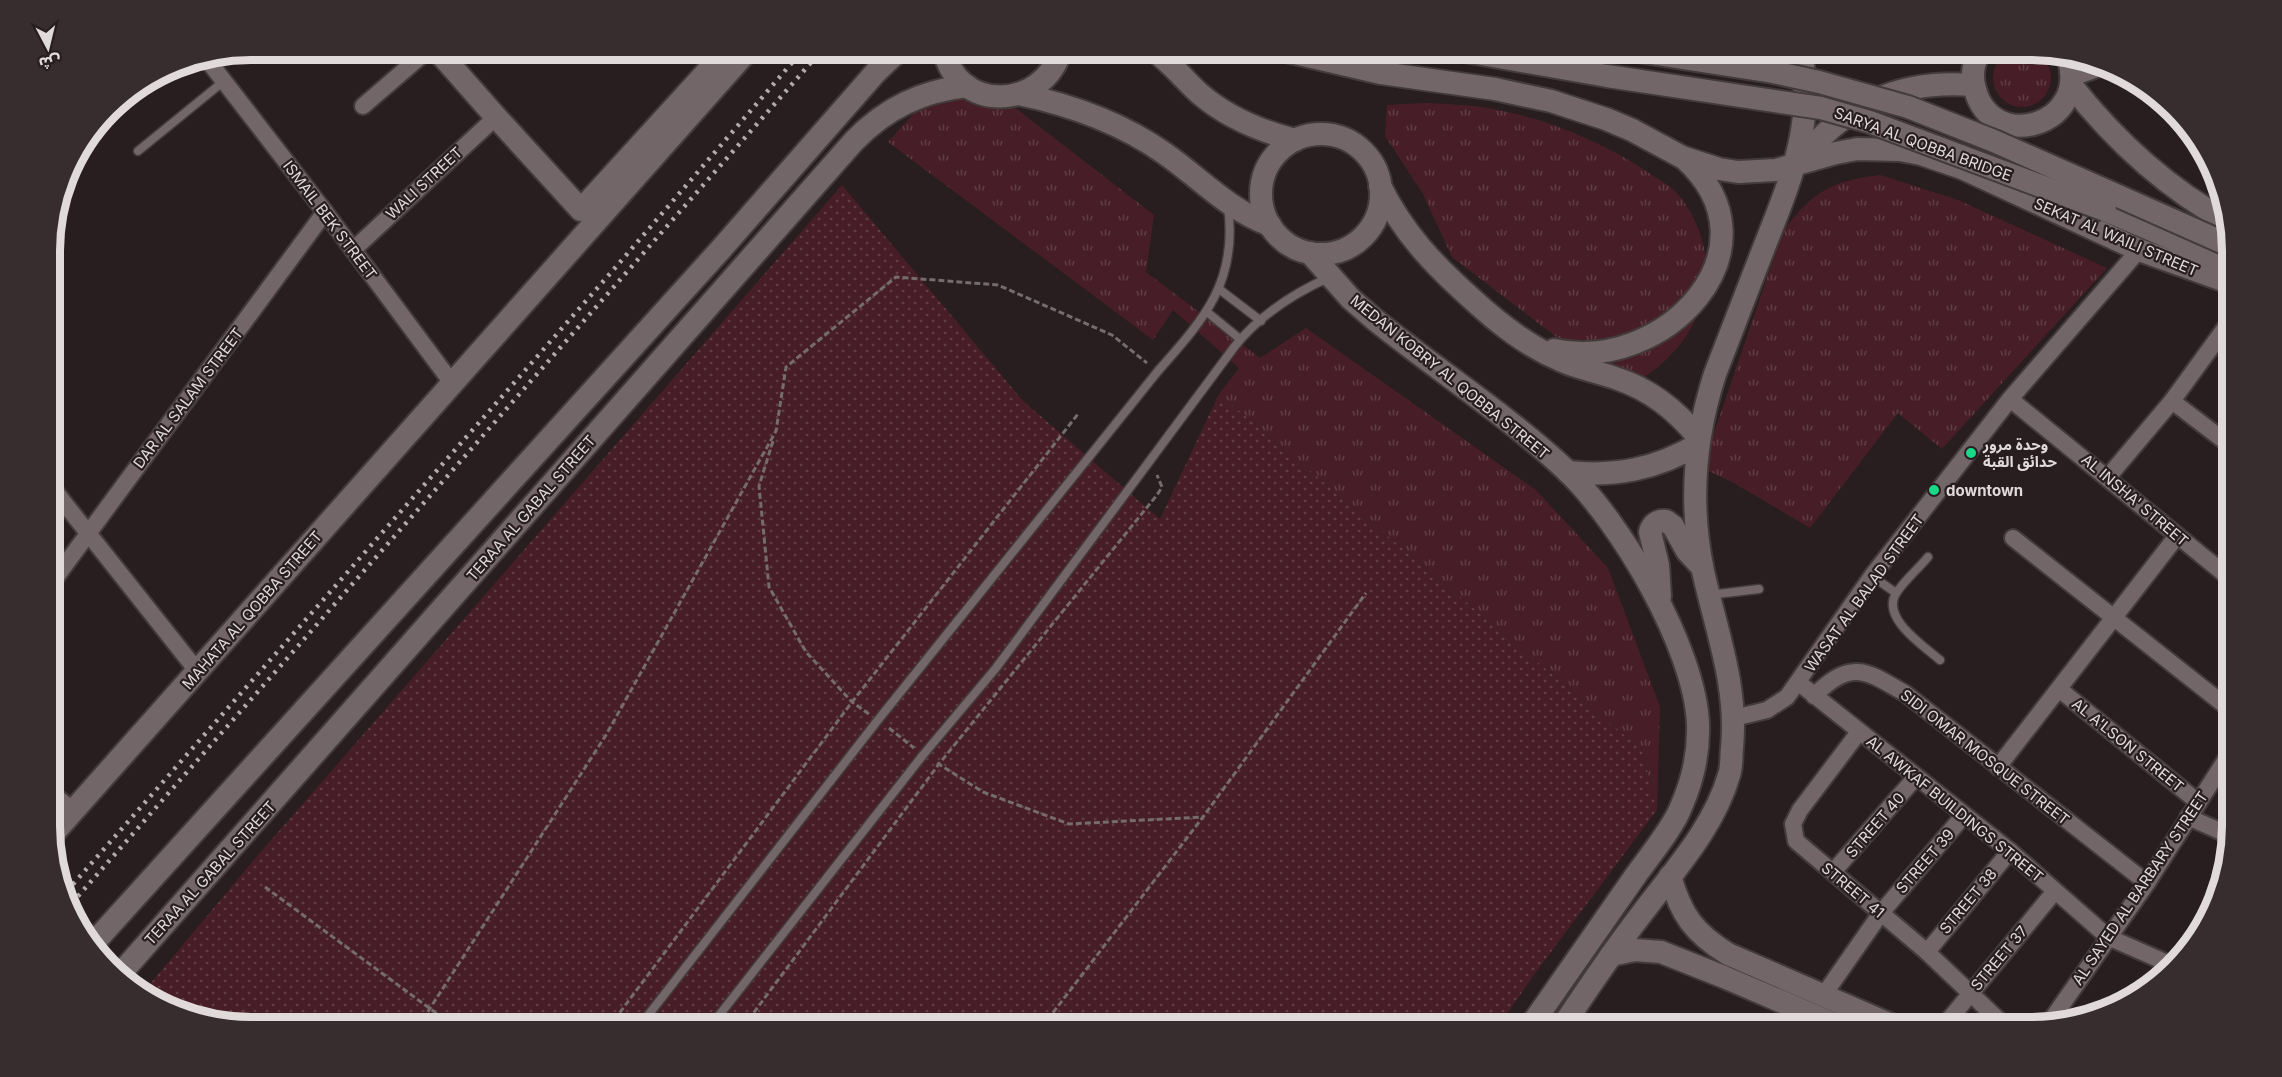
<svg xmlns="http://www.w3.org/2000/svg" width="2282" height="1077" viewBox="0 0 2282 1077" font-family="Inter,'Noto Sans Arabic',sans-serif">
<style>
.grass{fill:url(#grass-tufts)}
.garden{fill:url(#garden-dots)}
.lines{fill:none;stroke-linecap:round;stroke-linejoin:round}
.lane-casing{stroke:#423a3b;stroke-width:11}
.street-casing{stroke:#423a3b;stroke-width:20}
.secondary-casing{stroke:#423a3b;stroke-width:26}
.path{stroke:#756c6d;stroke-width:3;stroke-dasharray:6 3;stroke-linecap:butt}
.lane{stroke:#736668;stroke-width:8}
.street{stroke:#736668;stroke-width:16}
.secondary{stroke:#736668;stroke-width:22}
.rail{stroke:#b3abad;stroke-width:4.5;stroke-dasharray:3 6;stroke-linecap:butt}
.secondary-bridge-casing{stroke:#423a3b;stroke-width:26;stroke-linecap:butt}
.secondary-bridge{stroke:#736668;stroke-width:22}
.poi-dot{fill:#19d989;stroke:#281d1f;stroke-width:2}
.labels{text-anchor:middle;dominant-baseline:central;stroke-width:4.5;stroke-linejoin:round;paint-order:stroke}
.street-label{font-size:15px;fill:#e1dadb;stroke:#281d1f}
.poi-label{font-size:15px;font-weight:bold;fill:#e1dadb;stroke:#281d1f;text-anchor:start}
.rim{fill:none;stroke:#e1dadb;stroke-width:8}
</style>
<defs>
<pattern id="grass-tufts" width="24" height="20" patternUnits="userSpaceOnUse" patternTransform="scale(1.5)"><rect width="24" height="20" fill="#471e27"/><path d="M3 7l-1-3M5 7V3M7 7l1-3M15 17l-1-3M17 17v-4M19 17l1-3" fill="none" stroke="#613e46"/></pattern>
<pattern id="garden-dots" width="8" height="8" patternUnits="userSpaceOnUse" patternTransform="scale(1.5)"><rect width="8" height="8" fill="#471e27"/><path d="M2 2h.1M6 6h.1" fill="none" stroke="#613e46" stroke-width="1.8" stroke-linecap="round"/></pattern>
</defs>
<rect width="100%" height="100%" fill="#281d1f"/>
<!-- grass -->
<g class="grass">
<circle cx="2022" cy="78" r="29"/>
<polygon points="936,89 996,93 1154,215 1146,272 1260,358 1306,328 1536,490 1608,568 1660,707 1657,810 1642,750 1219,394 1239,368 1173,310 1153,340 888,142"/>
<path d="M1426 103C1452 104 1477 105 1503 111 1555 122 1604 143 1649 173 1657 179 1668 184 1675 191 1698 215 1713 260 1705 292 1696 330 1675 356 1643 378L1602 372 1452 257 1423 194 1385 136 1387 105Z"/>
<path d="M1880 175 1958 200 2107 268 1942 449 1898 413 1810 528 1734 483 1702 468 1783 231C1812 192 1831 181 1880 175Z"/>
</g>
<!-- garden -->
<polygon class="garden" points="842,185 1023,401 1160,519 1219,394 1642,750 1657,810 1533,976 1498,1027 251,1027 174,1012 145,990 253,861"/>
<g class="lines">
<!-- lane casing -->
<g class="lane-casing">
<g id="lane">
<polyline points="138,151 224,81"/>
<polyline points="1219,289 1261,321"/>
<polyline points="1207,312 1240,339"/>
<path d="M1928 557C1918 569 1905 580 1897 592 1879 617 1924 646 1940 660"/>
<polyline points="1872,576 1896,593"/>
<polyline points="1709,595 1759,589"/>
<path d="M639 1027 878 720 1158 371C1204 319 1238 282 1228 207"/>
<path d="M710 1027 923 755 996 668 1235 346C1260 315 1294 293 1330 277"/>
</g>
</g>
<!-- street casing -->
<g class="street-casing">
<g id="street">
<polyline points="206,58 325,212 452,383"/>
<polyline points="363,106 428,50"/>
<polyline points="353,250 496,117"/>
<polyline points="2010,399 2232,580"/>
<polyline points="2172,401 2231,446"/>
<polyline points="2108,477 2172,401 2231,320"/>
<polyline points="50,485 198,672"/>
<polyline points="2013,538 2232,711"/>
<polyline points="51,584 325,212"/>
<polyline points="1799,683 2010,851 2108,937 2174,966"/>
<polyline points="2059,689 2198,802"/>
<path d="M1814 696C1851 659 1866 670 1906 694L2147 883"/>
<polyline points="1734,718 1767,710 1787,697 1872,576 2010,399 2139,250"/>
<polyline points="1859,732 1800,810 1793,824 1796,841 1927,952 2006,1027"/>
<polyline points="1998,767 2177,536"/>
<polyline points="51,793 74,811"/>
<polyline points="2188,817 2231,836"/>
<polyline points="1833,872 1916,777"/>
<polyline points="1927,952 2010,851"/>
<polyline points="1823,996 1881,913 1964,815"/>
<polyline points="2047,1026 2147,883 2232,750"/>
<polyline points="1943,1027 2055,891"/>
</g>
</g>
<!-- secondary casing -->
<g class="secondary-casing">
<g id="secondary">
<polyline points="437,50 496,117 581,210 727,50"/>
<path d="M944 50C957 113 1043 111 1061 50"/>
<path d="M1153 50C1171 62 1184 80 1200 94 1228 118 1260 131 1295 140"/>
<polyline points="1282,50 1381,73 1495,89 1551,101 1606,119 1632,130 1682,157 1719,169 1738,172 1776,170 1836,153 1857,149 1900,150 1921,154 1962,168 2139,250 2231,283"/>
<path d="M1981 50C1973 61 1971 76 1975 89 1991 154 2091 126 2068 57"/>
<polyline points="2072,75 2102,64"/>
<path d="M2071 85C2116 142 2166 188 2230 223"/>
<path d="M1019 94C1071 105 1120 122 1164 153 1200 178 1227 209 1270 225"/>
<circle cx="1321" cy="194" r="60"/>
<path d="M1798 163C1844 105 1899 79 1973 85"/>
<path d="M1380 186C1404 234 1433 264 1472 299 1499 324 1527 346 1562 361 1580 369 1599 372 1618 379 1651 390 1676 410 1698 437"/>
<polyline points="2105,210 2231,264"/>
<path d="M1310 253 1351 299 1374 319C1437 370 1507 415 1566 470 1621 522 1695 648 1698 724 1699 753 1693 780 1681 807 1674 826 1649 857 1636 875 1601 926 1565 976 1530 1027"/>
<path d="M1554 350C1663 374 1785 249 1684 158"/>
<path d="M1568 472C1615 477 1656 469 1697 445"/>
<path d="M1660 596 1658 565 1650 532C1652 524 1658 520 1666 521L1673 526 1687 551 1702 567"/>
<polyline points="51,836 748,50"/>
<path d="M1670 876C1681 915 1694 933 1728 954L1896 1027"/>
<polyline points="90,947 722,248 876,72 899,50"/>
<polyline points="1611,955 1635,950 1661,952 1724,977 1841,1027"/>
<path d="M122 972 854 141C886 108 922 91 967 86"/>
<path d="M1562 1027C1587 990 1612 952 1640 916 1672 873 1714 828 1729 775 1732 767 1731 757 1732 748 1738 686 1716 630 1703 571 1689 504 1694 439 1715 374 1731 333 1747 291 1763 250 1789 184 1817 121 1800 50"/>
</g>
</g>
<!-- path -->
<g class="path">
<polyline points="773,441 759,486 769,587 806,652 852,702 869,714"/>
<polyline points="889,728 914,748"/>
<polyline points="937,763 983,792 1069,824 1203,817"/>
<polyline points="265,887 455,1027"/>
<polyline points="418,1027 606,735 776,431 786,367 896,277 998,285 1112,335 1147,363"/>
<polyline points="609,1027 852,702 1078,414"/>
<polyline points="743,1027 939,764 1157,495 1162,487 1157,475"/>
<polyline points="1042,1027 1203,817 1366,593"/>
</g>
<!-- lane -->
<use href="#lane" class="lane"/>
<!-- street -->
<use href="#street" class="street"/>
<!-- secondary -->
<use href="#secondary" class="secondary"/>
<!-- rail -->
<g class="rail">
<polyline points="67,891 615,268 803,50"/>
<polyline points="72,903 822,50"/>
</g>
<!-- secondary-bridge casing -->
<g class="secondary-bridge-casing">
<g id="secondary-bridge">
<polyline points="1459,50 1607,76 1821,108 1870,122 2105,210"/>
<polyline points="1631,50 1773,72 1819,82 1908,107 1994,141 2231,246"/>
</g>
</g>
<!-- secondary-bridge -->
<use href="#secondary-bridge" class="secondary-bridge"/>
</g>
<!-- markers -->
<g class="poi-dot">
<circle cx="1971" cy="453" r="6"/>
<circle cx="1934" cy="490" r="6"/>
</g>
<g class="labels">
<!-- street labels -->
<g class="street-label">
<text transform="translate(1923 144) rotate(20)">SARYA AL QOBBA BRIDGE</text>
<text transform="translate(424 183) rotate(-43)">WALI STREET</text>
<text transform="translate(330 220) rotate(53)">ISMAIL BEK STREET</text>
<text transform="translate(2116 237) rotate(23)">SEKAT AL WAILI STREET</text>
<text transform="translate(1450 377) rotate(39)">MEDAN KOBRY AL QOBBA STREET</text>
<text transform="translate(188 398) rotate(-53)">DAR AL SALAM STREET</text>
<text transform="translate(2135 500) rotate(40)">AL INSHA' STREET</text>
<text transform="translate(531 508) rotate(-49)">TERAA AL GABAL STREET</text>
<text transform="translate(1864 593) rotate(-54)">WASAT AL BALAD STREET</text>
<text transform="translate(252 610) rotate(-49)">MAHATA AL QOBBA STREET</text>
<text transform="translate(2128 745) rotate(39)">AL A'LSON STREET</text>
<text transform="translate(1985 757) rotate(38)">SIDI OMAR MOSQUE STREET</text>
<text transform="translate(1955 809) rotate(39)">AL AWKAF BUILDINGS STREET</text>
<text transform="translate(1875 825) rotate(-49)">STREET 40</text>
<text transform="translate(1925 861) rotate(-49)">STREET 39</text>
<text transform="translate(210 873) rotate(-48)">TERAA AL GABAL STREET</text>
<text transform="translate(2140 888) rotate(-56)">AL SAYED AL BARBARY STREET</text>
<text transform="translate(1853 890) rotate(40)">STREET 41</text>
<text transform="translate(1968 901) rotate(-50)">STREET 38</text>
<text transform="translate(1999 958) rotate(-50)">STREET 37</text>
</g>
<!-- poi labels -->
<g class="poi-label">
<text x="1983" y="444">وحدة مرور<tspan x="1983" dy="17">حدائق القبة</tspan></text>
<text x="1946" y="490">downtown</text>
</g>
</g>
<!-- crop -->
<path d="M0 0H2282V1077H0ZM251 60H2031A191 191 0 0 1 2222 251V826A191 191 0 0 1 2031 1017H251A191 191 0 0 1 60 826V251A191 191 0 0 1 251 60Z" fill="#372c2e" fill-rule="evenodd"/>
<path class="rim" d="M251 60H2031A191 191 0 0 1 2222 251V826A191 191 0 0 1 2031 1017H251A191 191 0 0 1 60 826V251A191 191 0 0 1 251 60Z"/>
<!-- north arrow -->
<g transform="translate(48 48) rotate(173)" stroke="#281d1f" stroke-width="4.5" paint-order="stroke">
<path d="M0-4.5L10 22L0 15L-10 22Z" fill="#e1dadb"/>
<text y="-9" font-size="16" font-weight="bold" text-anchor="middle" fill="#e1dadb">ش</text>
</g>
</svg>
